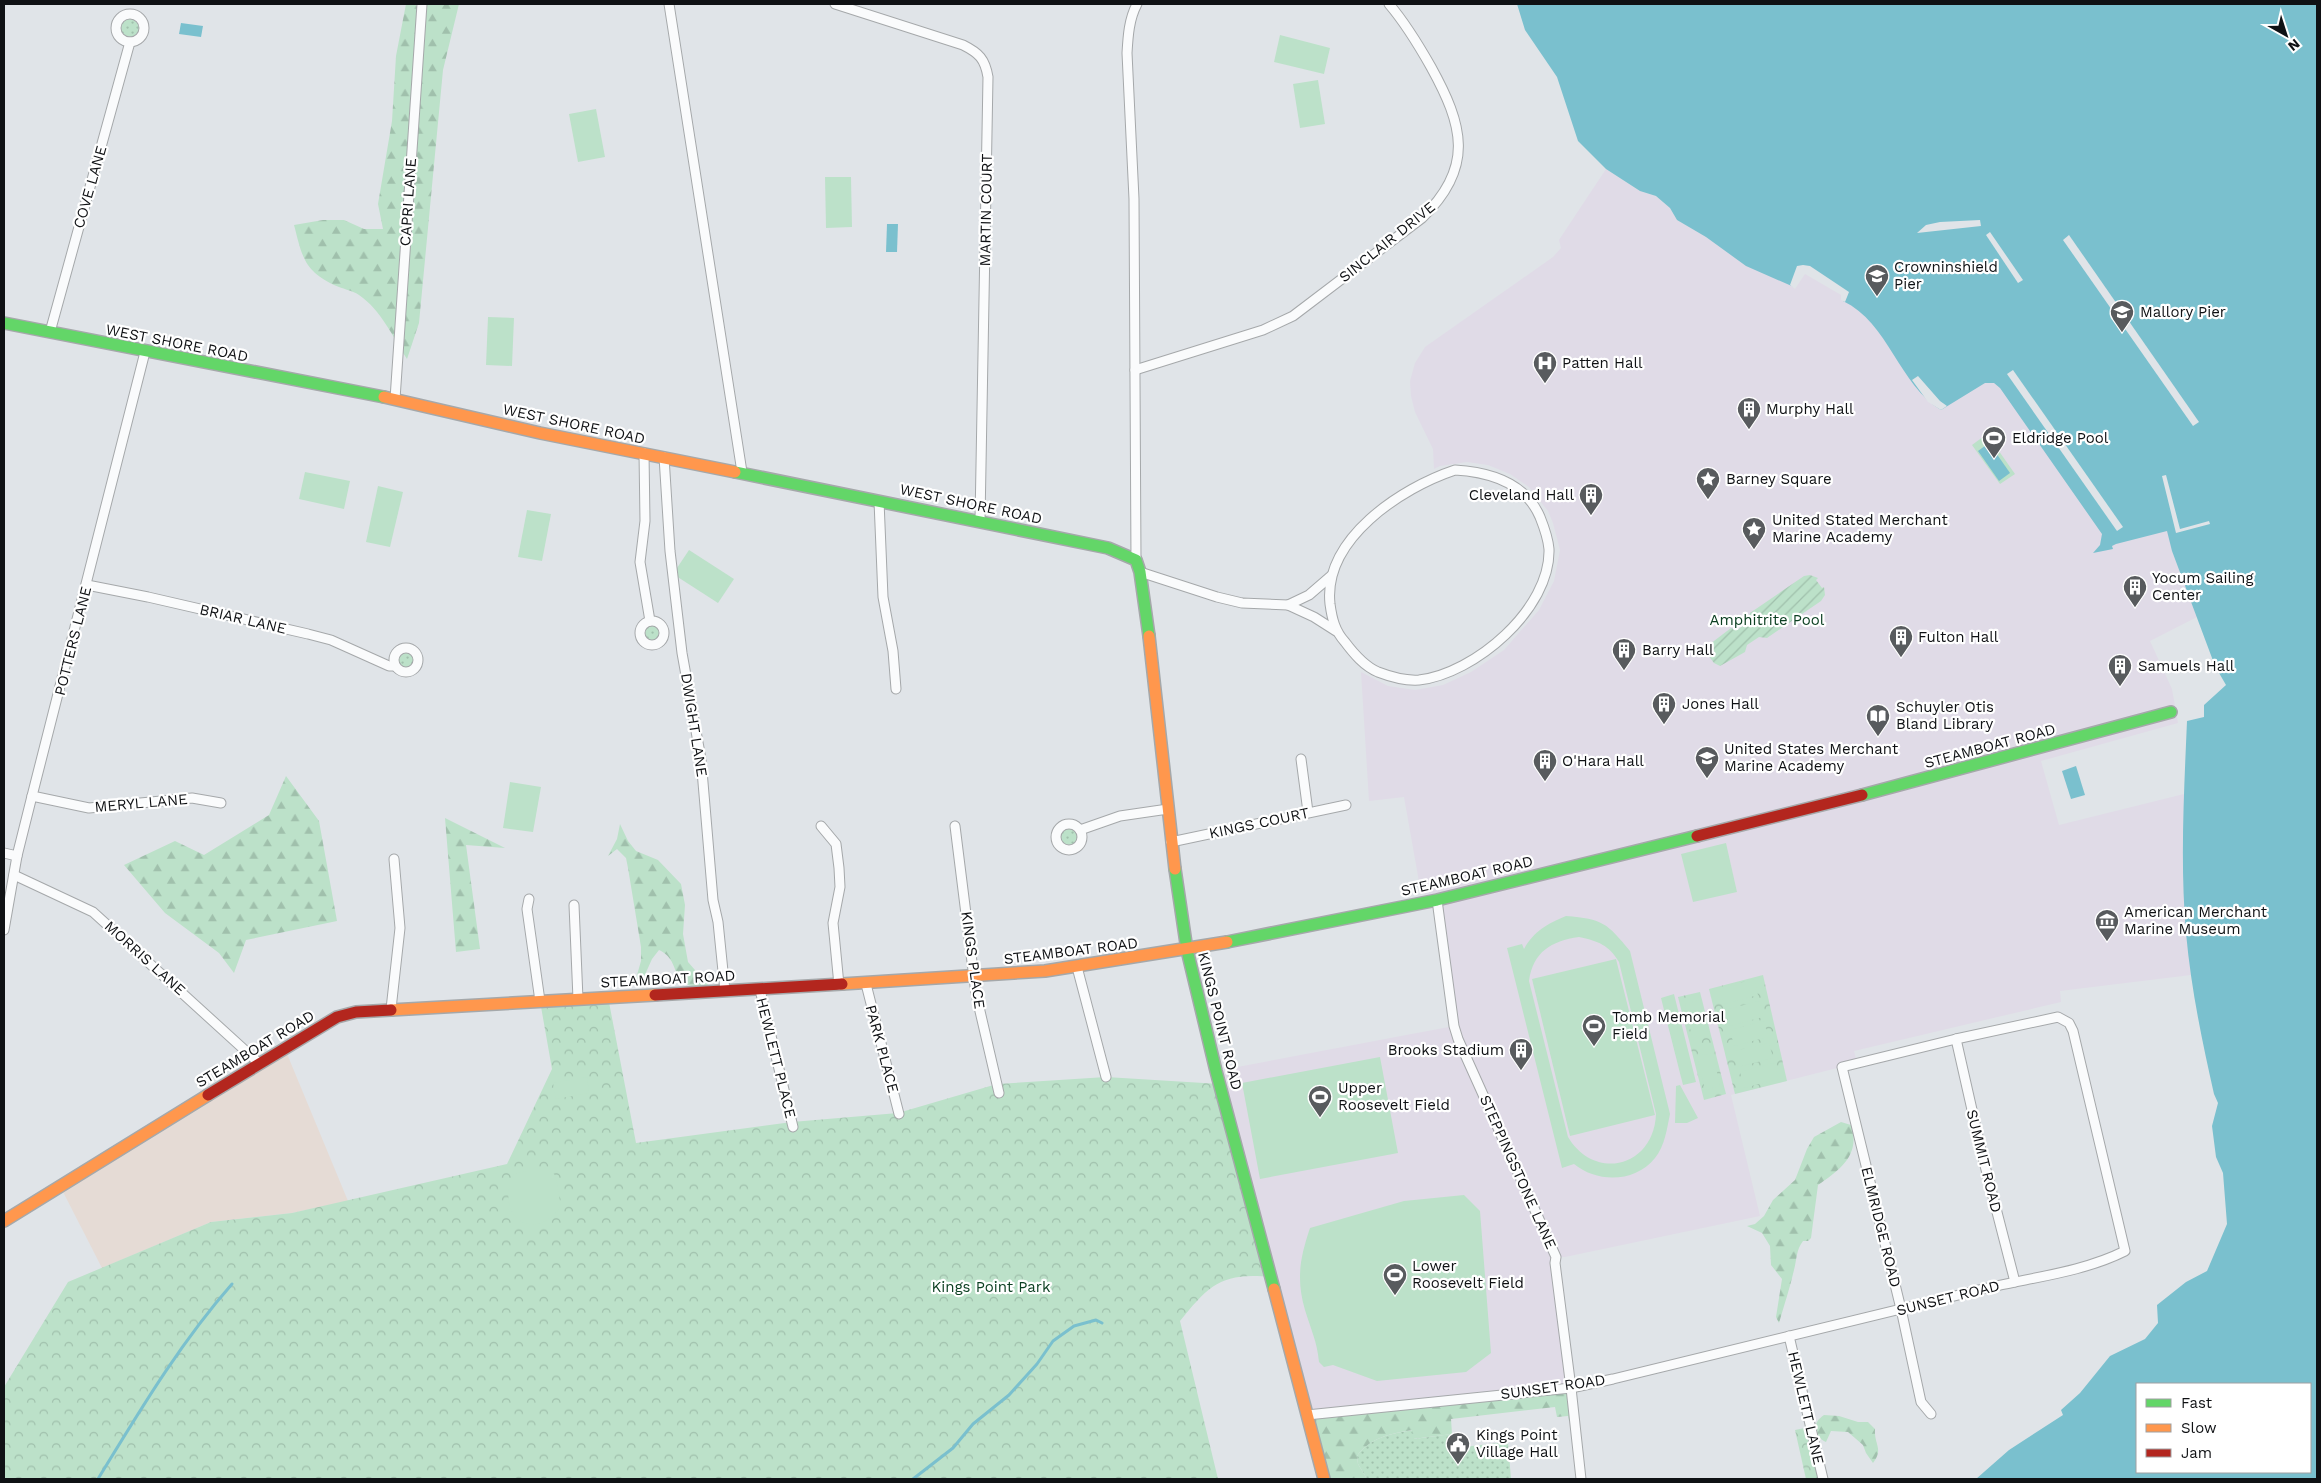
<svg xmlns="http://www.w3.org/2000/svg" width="2321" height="1483" viewBox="0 0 2321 1483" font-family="'Work Sans',sans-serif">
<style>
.commercial{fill:#e5dbd5}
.education{fill:#e0dbe7}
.grass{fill:url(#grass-dots)}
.forest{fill:url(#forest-firs)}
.park{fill:url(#park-crowns)}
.garden{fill:url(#garden-furrows)}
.pitch{fill:#bce1c9;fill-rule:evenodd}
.water{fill:#7ac0ce;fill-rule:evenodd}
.pier{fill:#e0e4e8}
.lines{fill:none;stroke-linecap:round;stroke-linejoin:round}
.stream{stroke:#7ac0ce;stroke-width:3}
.street-casing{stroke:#a5a8aa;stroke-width:11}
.fast-casing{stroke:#a5a8aa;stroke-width:14}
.slow-casing{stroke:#a5a8aa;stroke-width:14}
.jam-casing{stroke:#a5a8aa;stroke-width:14}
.street{stroke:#fafbfc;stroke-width:9}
.fast{stroke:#63d668;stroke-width:11}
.slow{stroke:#ff974d;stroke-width:11}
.jam{stroke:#b3261e;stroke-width:11}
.labels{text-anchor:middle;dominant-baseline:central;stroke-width:4.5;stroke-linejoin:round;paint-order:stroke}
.street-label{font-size:15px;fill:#0f1114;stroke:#fff}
.poi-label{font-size:15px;fill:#0f1114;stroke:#fff;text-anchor:start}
.park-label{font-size:15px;fill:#0c4022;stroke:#fff}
</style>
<defs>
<pattern id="grass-dots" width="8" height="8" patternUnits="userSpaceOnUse" patternTransform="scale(1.25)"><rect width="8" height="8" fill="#bce1c9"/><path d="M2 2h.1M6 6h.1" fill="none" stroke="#a0c0ac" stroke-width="1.8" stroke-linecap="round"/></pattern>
<pattern id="forest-firs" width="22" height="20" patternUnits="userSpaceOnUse" patternTransform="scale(1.25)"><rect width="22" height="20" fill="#bce1c9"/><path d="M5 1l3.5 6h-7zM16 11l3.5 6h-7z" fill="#a0c0ac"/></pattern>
<pattern id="park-crowns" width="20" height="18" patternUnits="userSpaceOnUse" patternTransform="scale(1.25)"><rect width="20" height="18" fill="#bce1c9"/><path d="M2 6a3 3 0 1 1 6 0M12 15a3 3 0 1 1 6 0" fill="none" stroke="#a0c0ac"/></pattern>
<pattern id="garden-furrows" width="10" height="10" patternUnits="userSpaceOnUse" patternTransform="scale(1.25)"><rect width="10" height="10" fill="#bce1c9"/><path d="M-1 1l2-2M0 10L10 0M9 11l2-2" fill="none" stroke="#a0c0ac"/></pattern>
</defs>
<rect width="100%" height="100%" fill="#e0e4e8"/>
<!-- commercial -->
<polygon class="commercial" points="285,1049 348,1201 292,1213 211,1222 102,1268 60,1186"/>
<!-- education -->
<polygon class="education" points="1606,169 1640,191 1656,196 1670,208 1677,220 1794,287 1805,271 2200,435 2172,551 2197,617 2150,641 2172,689 2178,723 2041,761 2059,825 2184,794 2184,885 2191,975 2060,991 2061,1002 1854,1051 1857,1063 1731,1095 1760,1216 1565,1257 1556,1257 1571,1388 1308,1415 1216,1071 1454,1026 1438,900 1421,893 1404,797 1369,801 1361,672 1388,686 1415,690 1443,685 1471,672 1504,650 1539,610 1554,581 1560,550 1553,523 1548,511 1529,487 1510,474 1488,465 1467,462 1440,466 1434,469 1433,449 1415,412 1411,396 1410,381 1415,363 1425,347 1553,257 1561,248 1559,240"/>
<!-- grass -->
<g class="grass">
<circle cx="130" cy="28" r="9"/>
<circle cx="652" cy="633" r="9"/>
<circle cx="405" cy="660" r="9"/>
<circle cx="1069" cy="836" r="9"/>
<path d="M1413 1430 1414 1439 1452 1434 1454 1448 1508 1442 1511 1479H1367L1358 1464 1357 1456C1371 1437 1390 1434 1413 1430Z"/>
</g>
<!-- forest -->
<g class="forest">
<path d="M406 4H415L418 9 421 4H459L443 70 419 323 407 359C393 337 381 310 359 295 352 290 342 289 334 285 303 270 302 255 294 225L323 220H344L364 229H383L378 204 392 121 396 56Z"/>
<polygon points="286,776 319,821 337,921 246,940 234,973 219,953 165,913 124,865 175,841 204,855 269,815"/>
<polygon points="445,818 505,848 466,845 480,949 456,952"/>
<path d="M620 824 628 841 636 851 658 860 681 884 685 905 683 934 688 962 709 986C665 991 685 962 659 950L652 959 639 988 635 982 641 961V947L628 868 626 858 617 849 608 856 617 839Z"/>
<path d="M1841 1122 1851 1125C1861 1155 1840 1170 1818 1185L1811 1238 1808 1241H1803C1796 1250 1797 1259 1794 1270 1790 1288 1784 1305 1779 1323L1776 1317 1782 1279 1771 1265 1770 1246 1762 1233 1747 1226 1755 1224 1764 1216 1773 1200 1795 1180 1807 1149 1814 1137Z"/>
<path d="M1571 1388 1575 1421H1569L1568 1416 1557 1417 1555 1407 1451 1419 1452 1434 1413 1439 1412 1430C1390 1434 1371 1437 1357 1456L1358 1464 1367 1479H1323L1308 1415Z"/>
<path d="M1824 1415 1839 1416 1858 1422H1868L1875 1429C1874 1445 1884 1449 1873 1463L1866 1453 1863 1445 1848 1432 1831 1431 1826 1442C1812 1435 1812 1423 1824 1415Z"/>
</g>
<!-- park -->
<g class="park">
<polygon points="1763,975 1787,1081 1735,1094 1709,989"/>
<polygon points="1700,992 1726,1094 1704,1100 1678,997"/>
<path d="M608 997 636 1143 792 1122 898 1113 997 1084 1106 1077 1220 1084 1271 1277C1222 1272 1209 1285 1180 1321L1218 1479H4V1387L68 1282 211 1222 292 1213 507 1164 552 1069 540 1001Z"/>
<polygon points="1810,1427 1823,1479 1806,1479 1795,1430"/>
</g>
<!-- garden -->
<polygon class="garden" points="1810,575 1818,578 1816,580 1822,588 1824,587 1825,595 1821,601 1767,638 1759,637 1747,645 1745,652 1720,666 1714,663 1708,655 1710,644 1731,628 1737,630 1749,622 1750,613 1804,576"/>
<!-- pitch -->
<g class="pitch">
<polygon points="1280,35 1330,48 1324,74 1274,62"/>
<polygon points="1318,80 1325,124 1300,128 1293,84"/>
<polygon points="596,109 605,157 578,162 569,114"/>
<polygon points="825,177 851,177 852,227 826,228"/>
<polygon points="488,317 514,318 512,366 486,365"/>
<polygon points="1987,434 2015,474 2000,484 1972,445"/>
<polygon points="305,472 350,481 344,509 299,499"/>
<polygon points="378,486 403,492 390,547 366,542"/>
<polygon points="527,510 551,514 542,561 518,557"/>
<polygon points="689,550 734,579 718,603 673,574"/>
<polygon points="510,782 541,787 533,832 503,828"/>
<polygon points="1726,843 1737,892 1693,902 1681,854"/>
<path d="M1566 916C1603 919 1607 923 1630 951L1670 1114C1667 1128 1665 1146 1655 1158 1635 1183 1597 1183 1574 1164L1562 1168 1507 948 1522 944 1524 949C1534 931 1547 924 1566 916ZM1579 937C1598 941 1609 945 1619 962L1656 1114C1654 1167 1595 1182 1568 1137L1529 981C1533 952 1551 941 1579 937Z"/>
<polygon points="1616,959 1655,1115 1570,1136 1532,979"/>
<polygon points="1754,979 1758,995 1724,1004 1720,988"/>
<polygon points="1674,994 1696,1082 1683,1085 1661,998"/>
<polygon points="1700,1000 1708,1034 1692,1038 1685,1004"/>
<polygon points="1759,1001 1763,1017 1729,1026 1725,1010"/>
<polygon points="1764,1021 1768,1037 1734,1046 1730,1030"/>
<polygon points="1769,1043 1773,1058 1738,1067 1734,1051"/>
<polygon points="1713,1053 1720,1086 1705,1090 1697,1056"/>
<polygon points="1380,1057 1398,1153 1260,1179 1242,1083"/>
<polygon points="1774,1063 1778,1079 1744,1088 1740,1072"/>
<polygon points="587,1077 589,1093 556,1099 553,1083"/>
<polygon points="1680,1085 1698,1118 1687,1123 1675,1123 1676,1086"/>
<path d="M527 1171H550L555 1175 561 1206C536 1244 493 1218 514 1174Z"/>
<path d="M1464 1195 1480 1211 1491 1353 1466 1372 1377 1381 1333 1365 1324 1367 1319 1362C1317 1341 1311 1330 1305 1310 1296 1279 1300 1258 1310 1228L1404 1201Z"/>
</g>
<!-- water -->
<g class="water">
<path d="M1517 4H2317V1479H1976L2009 1450 2063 1415 2061 1410 2080 1393 2110 1356 2145 1339 2158 1323 2157 1305 2186 1282 2207 1271 2227 1224 2223 1173 2216 1157 2212 1126 2218 1103 2214 1094C2202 1041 2191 988 2186 933 2180 863 2184 792 2187 721L2204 717V705L2226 685 2215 666 2172 551 2167 531 2116 544 2112 546 2113 549 2093 553 2100 545 2102 534 2000 388 1994 383H1985L1941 410C1899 385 1889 323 1843 301L1845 295 1805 271 1794 287 1746 266 1706 237 1677 220 1670 208 1656 196 1640 191 1606 169 1578 141 1557 77 1525 30ZM2137 1384H2310V1472H2137Z"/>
<polygon points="181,23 203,26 201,37 179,34"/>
<polygon points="887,224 898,224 897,252 886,252"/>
<polygon points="1989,443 2010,473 1999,481 1978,451"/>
<polygon points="2076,766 2085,795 2071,799 2062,771"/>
</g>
<!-- pier -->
<g class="pier">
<polygon points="1980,220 1981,226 1917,233 1926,225 1940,222"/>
<polygon points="1990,232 2023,280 2018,283 1986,235"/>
<polygon points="2069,235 2199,422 2193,426 2063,240"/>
<polygon points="1803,265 1810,266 1849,292 1845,302 1841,300 1841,295 1805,274 1795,289 1790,285 1797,266"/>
<polygon points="2013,370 2123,527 2117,531 2007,374"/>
<polygon points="1918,376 1940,401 1947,406 1941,410 1928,402 1912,380"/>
<polygon points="2166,475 2180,529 2209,521 2210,524 2176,533 2162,476"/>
</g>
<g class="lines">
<!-- stream -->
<g class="stream">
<path d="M98 1479C139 1412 180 1343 232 1284"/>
<polyline points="913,1479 953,1448 973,1424 1009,1395 1037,1364 1053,1341 1074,1326 1096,1320 1102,1323"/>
</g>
<!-- street casing -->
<g class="street-casing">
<g id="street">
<polyline points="669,4 742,472"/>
<path d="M835 4 963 45C979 53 985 59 988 77L980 521"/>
<circle cx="130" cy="28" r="14"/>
<polyline points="50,332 130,42"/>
<path d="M1135 370 1263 330 1293 316 1422 218C1475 167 1463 125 1431 67 1418 44 1406 24 1389 4"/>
<polyline points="395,399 422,4"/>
<polyline points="644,453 645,521 640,562 650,621"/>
<polyline points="664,457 670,551 682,653 701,759 713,900 718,922 725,991"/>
<path d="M1455 470C1489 472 1525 482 1540 517 1544 527 1548 538 1549 549 1551 609 1474 674 1419 680 1404 681 1391 677 1378 672 1364 666 1354 654 1345 642 1335 631 1332 619 1330 604 1323 539 1401 488 1455 470Z"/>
<polyline points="879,501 883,597 893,651 896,689"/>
<path d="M1136 560 1134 199 1127 53C1128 36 1129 19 1137 4"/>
<polyline points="1140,572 1217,597 1242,603 1288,605 1314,617 1336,631"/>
<polyline points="87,585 148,597 308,634 331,640 389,666 395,666"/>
<polyline points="1288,605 1309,595 1331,576"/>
<circle cx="652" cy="633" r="12"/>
<circle cx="406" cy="660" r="12"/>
<polyline points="1301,759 1308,812"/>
<polyline points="32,796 89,808 192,798 221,803"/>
<circle cx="1069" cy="837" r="13"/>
<polyline points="821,826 836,844 839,868 840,887 833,923 839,985"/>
<polyline points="955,826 976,994 999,1093"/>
<polyline points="1080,830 1120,816 1168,809"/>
<polyline points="1171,842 1346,805"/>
<polyline points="4,853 17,856"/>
<polyline points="14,875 93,912 260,1064"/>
<polyline points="529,899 527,909 540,1001"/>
<polyline points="1437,900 1454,1026 1458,1039 1556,1257 1555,1263 1571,1388 1581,1479"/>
<polyline points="574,905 578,999"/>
<polyline points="4,930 17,856 32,796 145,352"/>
<polyline points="1077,967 1106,1077"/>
<polyline points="866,984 899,1114"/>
<polyline points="760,990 793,1127"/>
<polyline points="391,1009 400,928 394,859"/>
<polyline points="1956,1039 1982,1154 2015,1282"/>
<polyline points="1789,1336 1823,1479"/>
<path d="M1307 1415 1571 1388 1613 1379C1733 1350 1854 1321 1975 1291 2024 1278 2079 1274 2125 1251L2073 1031 2069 1023 2058 1017 1956 1039 1842 1067 1901 1309 1921 1402 1931 1414"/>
</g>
</g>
<!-- fast casing -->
<g class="fast-casing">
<g id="fast">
<polyline points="4,323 384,397"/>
<polyline points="735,472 1108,548 1136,560 1140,572 1149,636"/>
<polyline points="1862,795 2171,712"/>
<polyline points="1175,869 1187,950 1216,1071 1274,1289"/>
<polyline points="1227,942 1437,900 1697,836"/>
</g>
</g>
<!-- slow casing -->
<g class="slow-casing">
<g id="slow">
<polyline points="384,397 540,433 735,472"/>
<polyline points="1149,636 1175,869"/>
<polyline points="842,984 1045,971 1227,942"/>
<polyline points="391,1010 655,995"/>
<polyline points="4,1221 208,1095"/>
<polyline points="1274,1289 1324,1479"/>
</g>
</g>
<!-- jam casing -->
<g class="jam-casing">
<g id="jam">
<polyline points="1697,836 1862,795"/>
<polyline points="655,995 842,984"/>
<polyline points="208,1095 337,1017 356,1012 391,1010"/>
</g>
</g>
<!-- street -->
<use href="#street" class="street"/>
<!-- fast -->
<use href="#fast" class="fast"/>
<!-- slow -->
<use href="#slow" class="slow"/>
<!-- jam -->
<use href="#jam" class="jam"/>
</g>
<!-- icons -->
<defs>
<g id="university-pin" transform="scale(1.25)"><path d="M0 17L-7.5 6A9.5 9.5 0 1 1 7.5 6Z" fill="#585b5e" stroke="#fff"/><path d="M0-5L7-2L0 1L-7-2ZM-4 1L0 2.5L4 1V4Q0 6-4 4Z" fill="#fff"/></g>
<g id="hospital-pin" transform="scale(1.25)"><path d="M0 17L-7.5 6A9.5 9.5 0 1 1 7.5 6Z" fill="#585b5e" stroke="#fff"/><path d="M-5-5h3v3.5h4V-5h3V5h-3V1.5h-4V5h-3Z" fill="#fff"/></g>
<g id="building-pin" transform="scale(1.25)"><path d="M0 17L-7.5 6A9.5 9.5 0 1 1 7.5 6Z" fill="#585b5e" stroke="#fff"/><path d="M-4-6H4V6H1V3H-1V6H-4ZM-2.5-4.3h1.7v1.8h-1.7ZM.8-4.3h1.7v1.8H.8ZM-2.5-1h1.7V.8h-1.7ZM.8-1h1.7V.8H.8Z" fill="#fff"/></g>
<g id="stadium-pin" transform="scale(1.25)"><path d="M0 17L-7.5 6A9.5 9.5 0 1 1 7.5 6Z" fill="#585b5e" stroke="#fff"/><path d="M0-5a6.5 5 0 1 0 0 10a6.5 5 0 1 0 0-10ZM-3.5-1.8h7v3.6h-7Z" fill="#fff"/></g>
<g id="sight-pin" transform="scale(1.25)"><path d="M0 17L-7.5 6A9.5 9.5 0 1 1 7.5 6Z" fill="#585b5e" stroke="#fff"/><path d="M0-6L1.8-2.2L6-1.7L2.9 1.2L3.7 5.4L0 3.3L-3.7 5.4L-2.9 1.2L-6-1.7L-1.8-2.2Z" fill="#fff"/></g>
<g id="library-pin" transform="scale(1.25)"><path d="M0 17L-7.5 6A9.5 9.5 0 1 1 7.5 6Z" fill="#585b5e" stroke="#fff"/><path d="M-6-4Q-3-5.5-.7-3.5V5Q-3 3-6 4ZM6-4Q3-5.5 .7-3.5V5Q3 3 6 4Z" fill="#fff"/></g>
<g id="museum-pin" transform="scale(1.25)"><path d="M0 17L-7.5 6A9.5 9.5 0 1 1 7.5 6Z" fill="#585b5e" stroke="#fff"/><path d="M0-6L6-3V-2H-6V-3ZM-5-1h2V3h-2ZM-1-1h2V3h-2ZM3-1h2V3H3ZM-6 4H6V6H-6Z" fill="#fff"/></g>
<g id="civic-pin" transform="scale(1.25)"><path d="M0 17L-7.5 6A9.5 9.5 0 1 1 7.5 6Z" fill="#585b5e" stroke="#fff"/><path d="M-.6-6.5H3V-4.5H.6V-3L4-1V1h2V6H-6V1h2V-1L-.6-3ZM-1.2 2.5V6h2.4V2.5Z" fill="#fff"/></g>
</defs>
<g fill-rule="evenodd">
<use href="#university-pin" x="1877" y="276"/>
<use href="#university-pin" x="2122" y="312"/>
<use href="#hospital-pin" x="1545" y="363"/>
<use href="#building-pin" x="1749" y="409"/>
<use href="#stadium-pin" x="1994" y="438"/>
<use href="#sight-pin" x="1708" y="479"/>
<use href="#building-pin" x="1591" y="495"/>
<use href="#sight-pin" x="1754" y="529"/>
<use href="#building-pin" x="2135" y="587"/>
<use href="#building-pin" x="1901" y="637"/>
<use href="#building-pin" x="1624" y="650"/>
<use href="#building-pin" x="2120" y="666"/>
<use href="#building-pin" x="1664" y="704"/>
<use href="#library-pin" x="1878" y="716"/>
<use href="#university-pin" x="1707" y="758"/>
<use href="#building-pin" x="1545" y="761"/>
<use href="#museum-pin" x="2107" y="921"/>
<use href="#stadium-pin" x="1594" y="1026"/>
<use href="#building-pin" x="1521" y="1050"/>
<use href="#stadium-pin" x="1320" y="1097"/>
<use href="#stadium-pin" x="1395" y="1275"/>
<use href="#civic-pin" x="1458" y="1444"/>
</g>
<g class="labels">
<!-- street labels -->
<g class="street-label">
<text transform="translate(90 187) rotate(-74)">COVE LANE</text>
<text transform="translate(408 202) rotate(-86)">CAPRI LANE</text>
<text transform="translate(986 210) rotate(-89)">MARTIN COURT</text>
<text transform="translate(1387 242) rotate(-39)">SINCLAIR DRIVE</text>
<text transform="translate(177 343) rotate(11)">WEST SHORE ROAD</text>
<text transform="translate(574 424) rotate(12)">WEST SHORE ROAD</text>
<text transform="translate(971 504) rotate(12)">WEST SHORE ROAD</text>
<text transform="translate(243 619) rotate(13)">BRIAR LANE</text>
<text transform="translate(73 641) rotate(-76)">POTTERS LANE</text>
<text transform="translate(694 725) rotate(81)">DWIGHT LANE</text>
<text transform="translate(1990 746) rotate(-15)">STEAMBOAT ROAD</text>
<text transform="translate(141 803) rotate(-5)">MERYL LANE</text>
<text transform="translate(1259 823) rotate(-12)">KINGS COURT</text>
<text transform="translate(1467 876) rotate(-13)">STEAMBOAT ROAD</text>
<text transform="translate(1071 951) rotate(-7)">STEAMBOAT ROAD</text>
<text transform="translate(145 958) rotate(42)">MORRIS LANE</text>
<text transform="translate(973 960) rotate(82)">KINGS PLACE</text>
<text transform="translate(668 979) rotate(-3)">STEAMBOAT ROAD</text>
<text transform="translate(1220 1021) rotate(76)">KINGS POINT ROAD</text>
<text transform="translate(255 1049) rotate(-31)">STEAMBOAT ROAD</text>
<text transform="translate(882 1049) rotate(75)">PARK PLACE</text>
<text transform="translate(776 1058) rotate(76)">HEWLETT PLACE</text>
<text transform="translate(1984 1161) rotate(76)">SUMMIT ROAD</text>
<text transform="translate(1518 1172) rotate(66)">STEPPINGSTONE LANE</text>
<text transform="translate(1881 1227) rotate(76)">ELMRIDGE ROAD</text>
<text transform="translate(1948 1298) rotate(-14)">SUNSET ROAD</text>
<text transform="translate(1553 1387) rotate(-8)">SUNSET ROAD</text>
<text transform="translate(1806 1408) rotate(77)">HEWLETT LANE</text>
</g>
<!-- poi labels -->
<g class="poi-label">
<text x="1894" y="267">Crowninshield<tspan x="1894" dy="17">Pier</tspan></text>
<text x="2140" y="312">Mallory Pier</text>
<text x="1562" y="363">Patten Hall</text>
<text x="1766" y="409">Murphy Hall</text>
<text x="2012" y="438">Eldridge Pool</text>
<text x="1726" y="479">Barney Square</text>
<text x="1574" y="495" text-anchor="end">Cleveland Hall</text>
<text x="1772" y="520">United Stated Merchant<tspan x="1772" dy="17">Marine Academy</tspan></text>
<text x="2152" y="578">Yocum Sailing<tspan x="2152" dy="17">Center</tspan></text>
<text x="1918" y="637">Fulton Hall</text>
<text x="1642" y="650">Barry Hall</text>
<text x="2138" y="666">Samuels Hall</text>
<text x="1682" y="704">Jones Hall</text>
<text x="1896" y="707">Schuyler Otis<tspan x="1896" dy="17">Bland Library</tspan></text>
<text x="1724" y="749">United States Merchant<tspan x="1724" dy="17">Marine Academy</tspan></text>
<text x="1562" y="761">O'Hara Hall</text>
<text x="2124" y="912">American Merchant<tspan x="2124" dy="17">Marine Museum</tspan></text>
<text x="1612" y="1017">Tomb Memorial<tspan x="1612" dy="17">Field</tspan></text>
<text x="1504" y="1050" text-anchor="end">Brooks Stadium</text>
<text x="1338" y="1088">Upper<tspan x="1338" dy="17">Roosevelt Field</tspan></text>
<text x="1412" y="1266">Lower<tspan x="1412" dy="17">Roosevelt Field</tspan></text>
<text x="1476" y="1435">Kings Point<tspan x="1476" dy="17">Village Hall</tspan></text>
</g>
<!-- park labels -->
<g class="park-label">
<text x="1767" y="620">Amphitrite Pool</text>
<text x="991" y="1287">Kings Point Park</text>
</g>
</g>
<!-- border -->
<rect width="2321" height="1483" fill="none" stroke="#0f1114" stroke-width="10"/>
<!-- legend -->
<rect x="2136" y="1383" width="175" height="90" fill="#ffffff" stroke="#9fa0a1"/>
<rect x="2146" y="1399" width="25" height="8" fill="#63d668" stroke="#9fa0a1"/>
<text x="2181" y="1408" font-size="15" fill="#0f1114">Fast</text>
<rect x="2146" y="1424" width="25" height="8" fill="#ff974d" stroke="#9fa0a1"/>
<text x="2181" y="1433" font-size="15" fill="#0f1114">Slow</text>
<rect x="2146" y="1449" width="25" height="8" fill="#b3261e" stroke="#9fa0a1"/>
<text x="2181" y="1458" font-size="15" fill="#0f1114">Jam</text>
<!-- north arrow -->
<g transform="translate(2286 35) rotate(141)" stroke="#ffffff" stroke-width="4" paint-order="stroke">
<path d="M0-4L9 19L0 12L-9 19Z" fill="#0f1114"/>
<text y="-8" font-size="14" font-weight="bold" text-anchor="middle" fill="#0f1114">N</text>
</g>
</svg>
